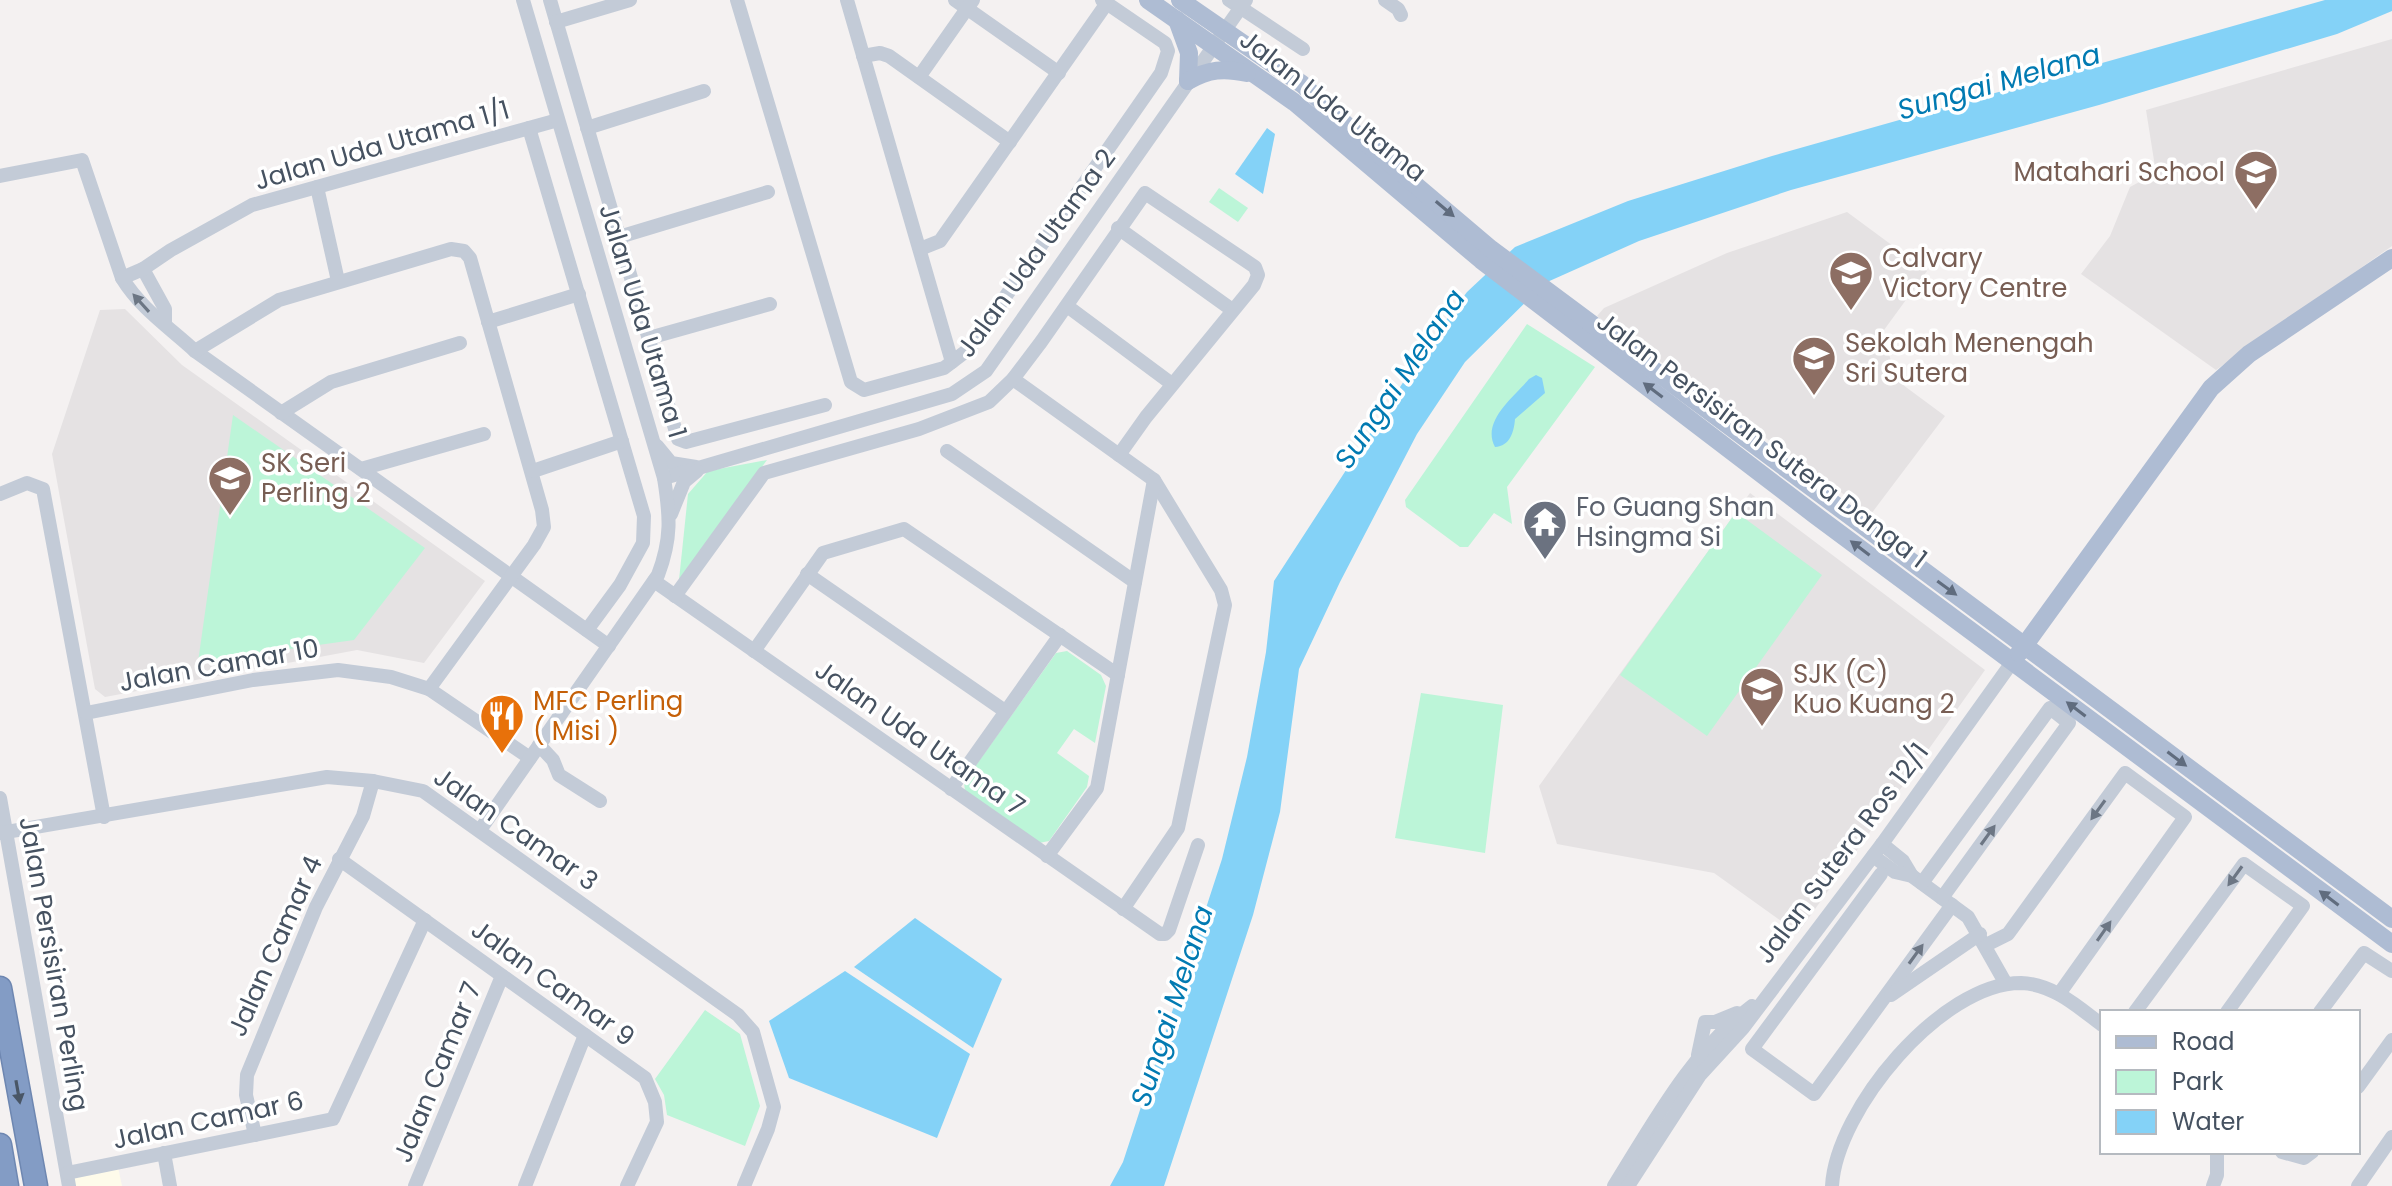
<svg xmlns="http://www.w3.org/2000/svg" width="2392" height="1186" viewBox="0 0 2392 1186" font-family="Poppins,sans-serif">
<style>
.commercial{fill:#fefbea}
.education{fill:#e5e2e3}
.green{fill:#bcf5d8}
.water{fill:#84d2f7}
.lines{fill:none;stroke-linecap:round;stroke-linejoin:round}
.highway-casing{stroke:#6e87b1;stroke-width:25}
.minor{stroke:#c3cbd7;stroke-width:14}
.major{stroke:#aebcd3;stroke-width:18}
.highway{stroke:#839cc5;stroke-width:22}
.oneway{fill:#606c7e}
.oneway2{fill:#6c7684}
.oneway3{fill:#495666}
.labels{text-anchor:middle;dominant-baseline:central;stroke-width:7;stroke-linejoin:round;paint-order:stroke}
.street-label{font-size:26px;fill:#465261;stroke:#fff}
.education-label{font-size:26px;fill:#785e54;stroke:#fff;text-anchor:start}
.worship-label{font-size:26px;fill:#5b616d;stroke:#fff;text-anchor:start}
.food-label{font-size:26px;fill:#c56008;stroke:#fff;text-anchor:start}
.water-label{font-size:28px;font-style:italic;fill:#017ab2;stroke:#fff}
</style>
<rect width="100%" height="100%" fill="#f4f1f1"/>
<!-- commercial -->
<polygon class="commercial" points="118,1167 122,1186 65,1186 64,1178"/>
<!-- education -->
<g class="education">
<polygon points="2392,39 2392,246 2216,370 2081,274 2110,236 2130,187 2156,173 2146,110"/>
<polygon points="1847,212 1927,271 1868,352 1888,349 1895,379 1945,416 1871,514 1597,316 1604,308 1727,253"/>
<polygon points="125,309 182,365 485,581 424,663 357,650 105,697 95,689 52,454 100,310"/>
<polygon points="1750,493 1985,670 1798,933 1714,873 1557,844 1539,786"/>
</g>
<!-- green -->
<g class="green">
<polygon points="1219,188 1248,208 1238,222 1209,202"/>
<polygon points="1527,324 1595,367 1507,487 1512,524 1494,513 1468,547 1460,547 1406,507 1405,500"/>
<polygon points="233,415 425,548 354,640 198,662"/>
<polygon points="767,460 679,580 688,494 708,471"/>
<polygon points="1736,512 1822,575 1707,736 1620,675"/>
<polygon points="1067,651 1101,675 1106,686 1095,743 1074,729 1057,753 1089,776 1087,787 1049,841 1039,843 965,791 964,782 1056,653"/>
<polygon points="1421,693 1503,705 1485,853 1395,838"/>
<polygon points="705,1010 740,1034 760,1106 745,1146 667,1115 664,1095 655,1079"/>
</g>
<!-- water -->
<g class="water">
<polygon points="2325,0 2392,0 2392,11 2337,34 2099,105 1791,190 1639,241 1545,283 1465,362 1417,434 1340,582 1299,669 1280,812 1253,915 1164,1186 1110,1186 1123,1162 1222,859 1247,757 1266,652 1274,581 1428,344 1467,292 1515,247 1628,201 1772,156"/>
<polygon points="1267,128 1275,134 1263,194 1235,174"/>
<path d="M1536 375 1542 378 1545 393 1515 419C1514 432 1510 446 1495 447 1481 421 1514 397 1529 379Z"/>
<polygon points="915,918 1002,979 973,1048 854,967"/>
<polygon points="845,971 970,1054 937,1138 789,1078 769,1021"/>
</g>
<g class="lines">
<!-- highway casing -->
<g class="highway-casing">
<g id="highway">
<polyline points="0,988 36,1186"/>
<polyline points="0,1145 7,1186"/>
</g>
</g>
<!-- minor -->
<g class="minor">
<polyline points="550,0 678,439 686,442 825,405"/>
<polyline points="737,0 851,382 864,390 944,368 969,349 1161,73 1168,51 1165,43 1102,0"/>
<polyline points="847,0 952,362"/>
<polyline points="955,0 1059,73"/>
<polyline points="1229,0 1303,49"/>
<polyline points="1385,0 1398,9 1401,15"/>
<polyline points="556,22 630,0"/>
<polyline points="863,56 880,53 889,56 1010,142"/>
<polyline points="919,77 973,0"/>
<polyline points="529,128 644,516 643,543 620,585 587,630"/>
<polyline points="587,128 704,91"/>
<path d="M0 176 82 160 122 278C141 309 169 327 195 351L609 646"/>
<polyline points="317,187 338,281"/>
<polyline points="1118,228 1231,309"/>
<polyline points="619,237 768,192"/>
<polyline points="920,249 940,241 1107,3"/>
<polyline points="143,269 165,309 165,323"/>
<polyline points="122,278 143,269 171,250 252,205 558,120"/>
<polyline points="1067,306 1172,384"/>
<polyline points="488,322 579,294"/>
<polyline points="649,338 770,304"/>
<polyline points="195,351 279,300 451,249 464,251 470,258 542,510 544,527 534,545 429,689"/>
<polyline points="1013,379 1154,480 1221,590 1225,605 1178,828 1123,909"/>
<polyline points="281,413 331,382 460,343"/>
<polyline points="657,446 671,463 696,467"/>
<polyline points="947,451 1135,582"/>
<polyline points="361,469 484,434"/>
<polyline points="533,471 622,441"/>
<polyline points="664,478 952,394 986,371 1246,0"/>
<polyline points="0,494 27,483 43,489 104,817"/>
<polyline points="671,514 684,482 697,471"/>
<polyline points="807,574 1005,711"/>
<polyline points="654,581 1160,934 1165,934 1169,930 1198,845"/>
<polyline points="675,596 764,473 919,429 989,402 1013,379 1041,342 1145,193 1255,267 1258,275 1254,285 1146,417 1119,455"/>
<polyline points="754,651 823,553 904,529 1118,675"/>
<polyline points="86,713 253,680 338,670 391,677 429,689 530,758"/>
<polyline points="539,745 553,760 559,775 600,801"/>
<polyline points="951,789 1060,635"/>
<polyline points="0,798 69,1186"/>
<path d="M480 830 658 575C672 538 670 516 664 478L523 0"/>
<polyline points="0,833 327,777 373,781 423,791 738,1015 753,1032 774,1107 768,1129 744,1186"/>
<polyline points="1882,844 1903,861 1912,876"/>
<polyline points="1047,856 1097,788 1154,480"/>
<polyline points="1873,856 1895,872 1912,876 1968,917 2006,984"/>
<polyline points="339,859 645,1078 655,1102 657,1122 627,1186"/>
<polyline points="1881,874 1752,1049 1814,1094 1952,905"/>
<polyline points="1922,883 2050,708 2069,723 1942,898"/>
<polyline points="1986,945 2008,934 2125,773 2185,817 2059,994"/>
<polyline points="1891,995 1980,934"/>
<polyline points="2135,1012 2244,864 2303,906 2227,1012"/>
<polyline points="2320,1012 2364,953 2392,971"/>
<polyline points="1698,1055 1705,1022 1715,1022 1737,1013"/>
<polyline points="2358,1087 2392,1040"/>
<polyline points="255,1135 246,1095 247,1075 316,907 363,816 373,781"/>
<polyline points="2282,1152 2304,1158 2312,1152"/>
<polyline points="164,1153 170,1186"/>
<polyline points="67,1173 333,1119 425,920"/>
<polyline points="415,1186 502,976"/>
<polyline points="525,1186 585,1035"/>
<path d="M1614 1186C1654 1122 1691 1052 1752 1006"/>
<polyline points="1628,1186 1700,1075 1743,1028 1882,844 2013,661"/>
<path d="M1832 1186C1836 1110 1941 983 2021 983 2053 984 2078 1007 2102 1025"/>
<polyline points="2213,1186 2217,1175 2217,1152"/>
<polyline points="2358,1186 2392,1137"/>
</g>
<!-- major -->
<g class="major">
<polyline points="1148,0 1294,102 1481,260 1815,515 2392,944"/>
<polyline points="1180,0 1302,84 1366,143 1491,249 2392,919"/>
<polyline points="1177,20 1189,53 1188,81"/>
<path d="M1188 81C1209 69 1224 68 1247 73"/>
<polyline points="2019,653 2211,388 2249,354 2392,258"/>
</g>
<!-- highway -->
<use href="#highway" class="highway"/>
</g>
<!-- one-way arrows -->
<defs><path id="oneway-solid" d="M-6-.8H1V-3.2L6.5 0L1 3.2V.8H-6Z" transform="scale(2)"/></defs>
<g class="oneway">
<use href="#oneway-solid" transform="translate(1445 209) rotate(40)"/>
<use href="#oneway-solid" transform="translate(1653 390) rotate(-143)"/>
<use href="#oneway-solid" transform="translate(1860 548) rotate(-143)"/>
<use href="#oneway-solid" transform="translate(1947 588) rotate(36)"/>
<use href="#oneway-solid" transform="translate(2076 709) rotate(-143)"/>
<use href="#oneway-solid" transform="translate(2177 759) rotate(37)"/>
<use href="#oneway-solid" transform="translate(2329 898) rotate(-143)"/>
</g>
<g class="oneway2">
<use href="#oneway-solid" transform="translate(141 303) rotate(-132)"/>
<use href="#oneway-solid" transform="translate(2098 810) rotate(126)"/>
<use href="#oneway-solid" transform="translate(1988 835) rotate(-54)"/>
<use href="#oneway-solid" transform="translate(2235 876) rotate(126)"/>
<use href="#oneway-solid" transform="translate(2104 931) rotate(-55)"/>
<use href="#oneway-solid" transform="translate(1916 954) rotate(-54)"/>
</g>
<use class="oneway3" href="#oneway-solid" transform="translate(18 1092) rotate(80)"/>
<!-- icons -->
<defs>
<g id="school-pin" transform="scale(2.3)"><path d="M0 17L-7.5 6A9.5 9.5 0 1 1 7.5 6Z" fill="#8d6e63" stroke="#fff"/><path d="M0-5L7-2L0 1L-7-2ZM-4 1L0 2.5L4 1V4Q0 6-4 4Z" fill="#fff"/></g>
<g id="temple-pin" transform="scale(2.3)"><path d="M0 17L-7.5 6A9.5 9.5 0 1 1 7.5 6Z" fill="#6b7280" stroke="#fff"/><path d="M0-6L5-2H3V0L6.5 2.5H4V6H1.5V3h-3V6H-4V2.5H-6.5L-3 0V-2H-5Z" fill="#fff"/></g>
<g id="restaurant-pin" transform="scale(2.3)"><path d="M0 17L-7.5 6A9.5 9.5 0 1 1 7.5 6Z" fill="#e8710a" stroke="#fff"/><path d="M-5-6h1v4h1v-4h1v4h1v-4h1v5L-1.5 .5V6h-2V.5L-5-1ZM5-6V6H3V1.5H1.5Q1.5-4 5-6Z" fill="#fff"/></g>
</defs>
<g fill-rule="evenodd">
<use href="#school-pin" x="2256" y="172"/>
<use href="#school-pin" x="1851" y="273"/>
<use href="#school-pin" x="1814" y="358"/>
<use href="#school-pin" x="230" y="478"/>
<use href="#temple-pin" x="1545" y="522"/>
<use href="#school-pin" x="1762" y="689"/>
<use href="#restaurant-pin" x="502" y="716"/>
</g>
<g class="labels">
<!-- street labels -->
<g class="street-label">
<text transform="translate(1333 106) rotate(38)">Jalan Uda Utama</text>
<text transform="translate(382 145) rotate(-16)">Jalan Uda Utama 1/1</text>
<text transform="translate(1036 253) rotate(-54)">Jalan Uda Utama 2</text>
<text transform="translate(643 321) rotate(73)">Jalan Uda Utama 1</text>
<text transform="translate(1762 440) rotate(37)">Jalan Persisiran Sutera Danga 1</text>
<text transform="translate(219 665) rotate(-10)">Jalan Camar 10</text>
<text transform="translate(920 738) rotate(35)">Jalan Uda Utama 7</text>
<text transform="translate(516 829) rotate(35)">Jalan Camar 3</text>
<text transform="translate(1842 853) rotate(-53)">Jalan Sutera Ros 12/1</text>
<text transform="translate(275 946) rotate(-66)">Jalan Camar 4</text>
<text transform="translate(54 964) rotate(80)">Jalan Persisiran Perling</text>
<text transform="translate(553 983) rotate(36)">Jalan Camar 9</text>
<text transform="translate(437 1072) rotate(-68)">Jalan Camar 7</text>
<text transform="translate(208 1120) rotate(-12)">Jalan Camar 6</text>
</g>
<!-- education labels -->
<g class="education-label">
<text x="2225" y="172" text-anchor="end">Matahari School</text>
<text x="1882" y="258">Calvary<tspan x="1882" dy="30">Victory Centre</tspan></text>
<text x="1845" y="343">Sekolah Menengah<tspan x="1845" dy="30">Sri Sutera</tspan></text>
<text x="261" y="463">SK Seri<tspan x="261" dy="30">Perling 2</tspan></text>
<text x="1793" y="674">SJK (C)<tspan x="1793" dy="30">Kuo Kuang 2</tspan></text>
</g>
<!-- worship labels -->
<g class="worship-label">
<text x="1576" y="507">Fo Guang Shan<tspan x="1576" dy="30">Hsingma Si</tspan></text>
</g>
<!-- food labels -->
<g class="food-label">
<text x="533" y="701">MFC Perling<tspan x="533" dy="30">( Misi )</tspan></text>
</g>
<!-- water labels -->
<g class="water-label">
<text transform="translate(1999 82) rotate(-16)">Sungai Melana</text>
<text transform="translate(1400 379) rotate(-56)">Sungai Melana</text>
<text transform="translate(1172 1006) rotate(-72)">Sungai Melana</text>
</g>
</g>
<!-- legend -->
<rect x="2100" y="1010" width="260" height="144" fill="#ffffff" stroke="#b5bac0" stroke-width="2"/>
<rect x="2116" y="1036" width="40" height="12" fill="#aebcd3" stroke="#b5bac0" stroke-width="2"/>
<text x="2172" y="1050" font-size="24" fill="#465261">Road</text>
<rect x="2116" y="1070" width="40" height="24" fill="#bcf5d8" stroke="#b5bac0" stroke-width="2"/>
<text x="2172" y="1090" font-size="24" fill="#465261">Park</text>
<rect x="2116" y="1110" width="40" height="24" fill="#84d2f7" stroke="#b5bac0" stroke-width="2"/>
<text x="2172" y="1130" font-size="24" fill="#465261">Water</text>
</svg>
